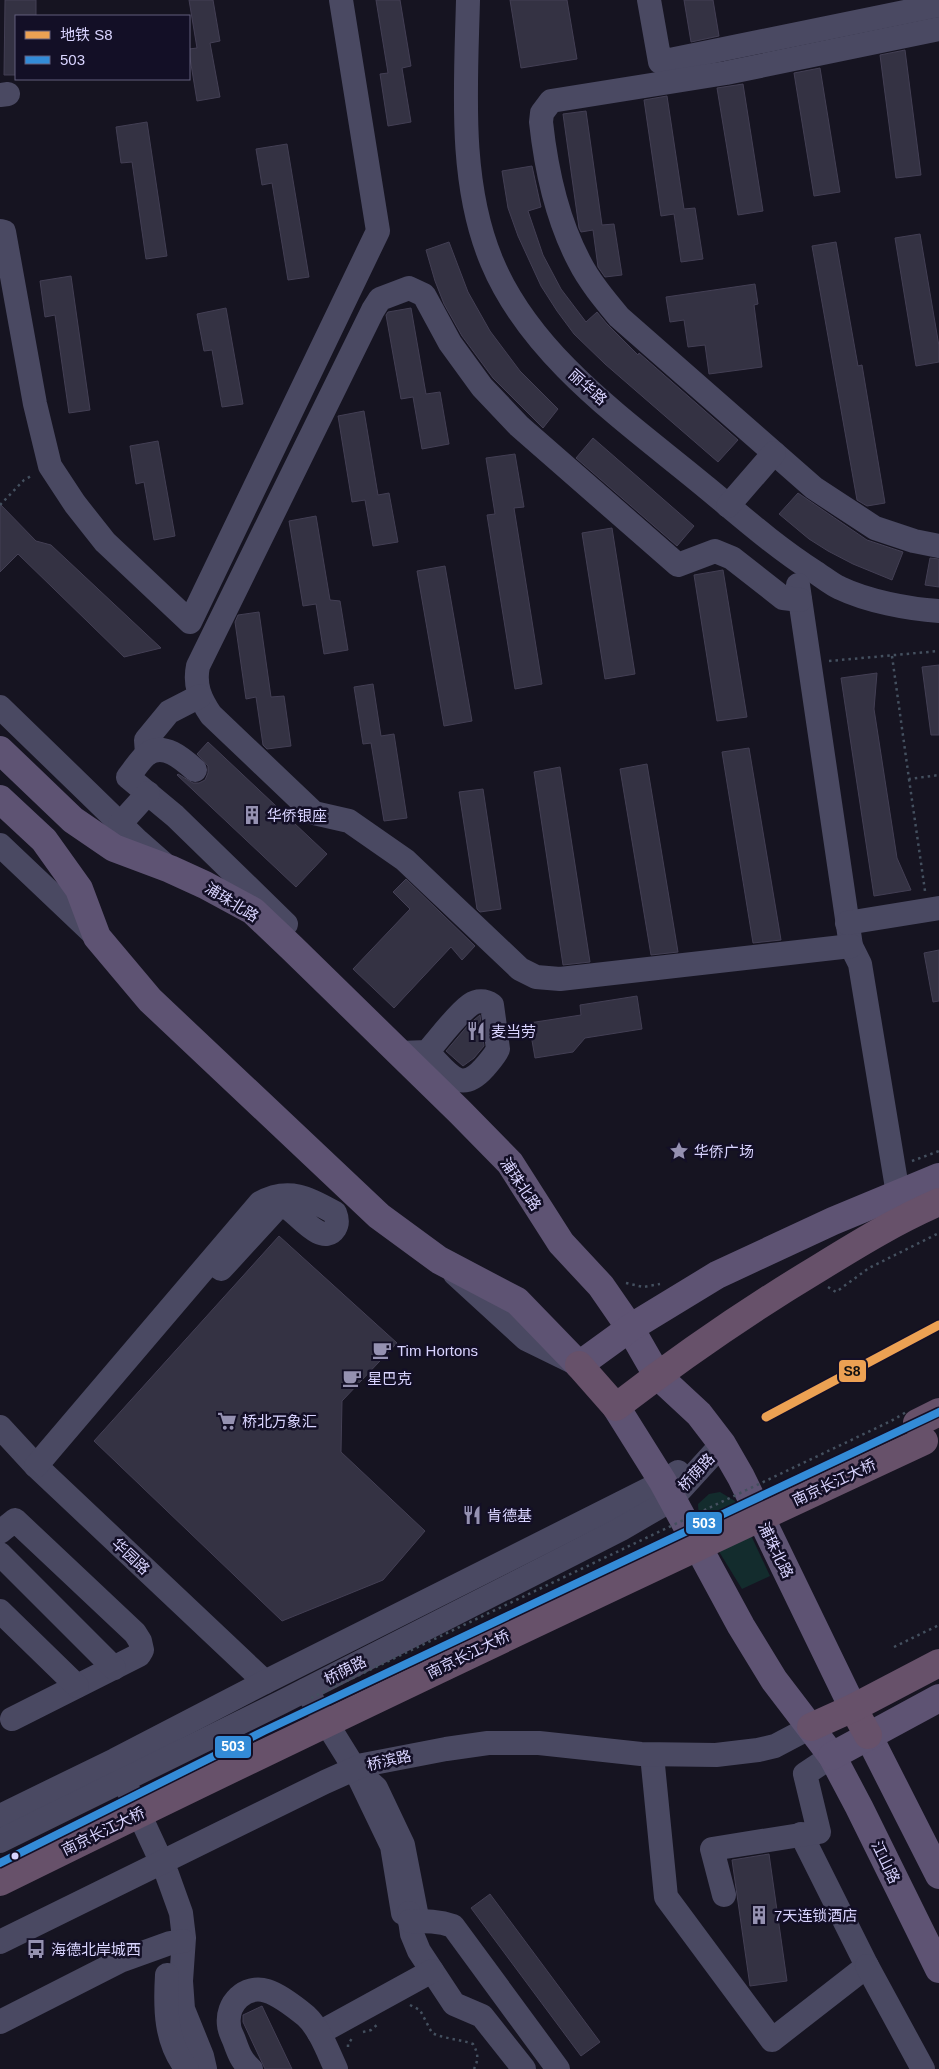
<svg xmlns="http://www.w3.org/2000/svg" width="939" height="2069" viewBox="0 0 939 2069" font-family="Arial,'Noto Sans SC',sans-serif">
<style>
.green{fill:#132c2d}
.building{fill:#343243;stroke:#433f54}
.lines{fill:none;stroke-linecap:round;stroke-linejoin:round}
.path{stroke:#44505f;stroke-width:2.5;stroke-dasharray:2.5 4;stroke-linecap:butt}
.minor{stroke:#4a4962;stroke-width:24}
.major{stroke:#5e5373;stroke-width:28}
.highway{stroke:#67516a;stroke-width:28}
.path-bridge{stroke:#44505f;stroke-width:2.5;stroke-dasharray:2.5 4;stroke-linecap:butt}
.highway-bridge{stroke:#67516a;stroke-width:28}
.bus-1-casing{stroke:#130f26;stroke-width:11}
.bus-1{stroke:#338bd7;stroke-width:8}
.metro-1-casing{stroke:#130f26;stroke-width:12}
.metro-1{stroke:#eca153;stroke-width:9}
.bus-dot{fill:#d9d4ff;stroke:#130f26;stroke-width:2}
.labels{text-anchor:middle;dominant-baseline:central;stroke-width:5;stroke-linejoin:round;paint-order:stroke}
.street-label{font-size:15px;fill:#d9d4ff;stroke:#130f26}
.poi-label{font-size:15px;fill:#d9d4ff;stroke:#130f26;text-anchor:start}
.line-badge{stroke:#130f26;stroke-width:2}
.badge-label{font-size:14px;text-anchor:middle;font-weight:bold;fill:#fff}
.pale-badge-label{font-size:14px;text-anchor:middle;font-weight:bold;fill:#111}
</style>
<rect width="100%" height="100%" fill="#161421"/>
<!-- green -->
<polygon class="green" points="720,1492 735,1501 770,1576 742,1589 699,1519 698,1504 709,1494"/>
<!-- building -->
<g class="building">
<polygon points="5,0 36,0 36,16 16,16 16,75 4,75"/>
<polygon points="189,0 213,0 220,41 210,43 220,97 197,101 189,52 189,49 197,48"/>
<polygon points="376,0 400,0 411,66 402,68 411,122 388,126 380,74 388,73"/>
<polygon points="510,0 567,0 577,59 521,68"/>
<polygon points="684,0 713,0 719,36 691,42"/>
<polygon points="905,50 921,175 896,178 880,55"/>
<polygon points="820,68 840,192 814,196 794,73"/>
<polygon points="743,84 763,211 738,215 717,88"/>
<polygon points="667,96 684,209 695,208 703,259 681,262 674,214 661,216 644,100"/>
<polygon points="586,111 602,225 614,224 622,275 605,277 598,267 593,230 581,232 579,228 563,114"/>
<polygon points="147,122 167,256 146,259 132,162 121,163 116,127"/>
<polygon points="287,144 309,277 288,280 272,183 262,185 256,149"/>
<polygon points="532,166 541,207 528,211 543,255 561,289 586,322 597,312 607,324 638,355 639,353 738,440 718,462 605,364 574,334 557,311 541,286 518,236 508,208 502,171"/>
<polygon points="920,234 939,346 939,362 916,366 895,238"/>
<polygon points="449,242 468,292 490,331 520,371 558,409 543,428 493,378 462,336 444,304 435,281 426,250"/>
<polygon points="836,242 858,366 862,365 885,503 867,506 857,500 812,246"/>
<polygon points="71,276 90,410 69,413 55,315 45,317 40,281"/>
<polygon points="755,284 758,304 754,305 762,367 709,374 705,345 688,347 684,320 670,322 666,297"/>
<polygon points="226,308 243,404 222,407 212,350 204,351 197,314"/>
<polygon points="411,308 426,394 440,392 449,444 422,449 413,397 401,399 386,315 388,312"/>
<polygon points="364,411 378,495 389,493 398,542 373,546 365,500 352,502 338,416"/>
<polygon points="593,438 694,526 677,546 576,458"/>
<polygon points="158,441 175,536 154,540 144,482 136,484 130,446"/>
<polygon points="515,454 524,507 514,508 542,684 515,689 487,515 495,514 486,458"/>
<polygon points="798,493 867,540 903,552 892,580 853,564 828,551 809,539 779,514"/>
<polygon points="0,504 36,541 51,545 161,648 124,657 18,554 0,572"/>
<polygon points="316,516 330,600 340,601 348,650 324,654 316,604 303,606 289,521"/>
<polygon points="612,528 635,674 605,679 582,533"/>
<polygon points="930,558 939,559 939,587 925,585"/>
<polygon points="445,566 472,721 444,726 417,571"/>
<polygon points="723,570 747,717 717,721 694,575"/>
<polygon points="259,612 271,697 284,696 291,746 267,749 263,745 256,697 246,699 235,622 238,615"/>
<polygon points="939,665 939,735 931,735 922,667"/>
<polygon points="877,673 874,709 897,858 911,890 874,896 841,678"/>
<polygon points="373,684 381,736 394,734 407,818 384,821 371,743 363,744 354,687"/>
<polygon points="208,742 327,854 296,887 177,775 178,774 193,783 199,783 205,780 208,773 208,766 197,754"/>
<polygon points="749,748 781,940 753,943 722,752"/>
<polygon points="647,764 678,952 651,955 620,769"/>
<polygon points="560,767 590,962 563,965 534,772"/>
<polygon points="483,789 501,909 480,912 477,909 459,792"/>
<polygon points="406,879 475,946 462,960 451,947 394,1008 353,969 410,909 393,892"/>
<polygon points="939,950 939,1001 933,1002 924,953"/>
<polygon points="637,996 642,1029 585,1038 573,1052 535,1058 529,1023 581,1015 580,1005"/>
<polygon points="480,1015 484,1046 474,1058 463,1066 446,1051 469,1024"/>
<polygon points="279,1236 397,1343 342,1401 341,1452 425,1531 383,1580 282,1621 94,1441"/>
<polygon points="769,1854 787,1981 750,1986 732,1860"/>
<polygon points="490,1894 600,2042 581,2056 471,1908"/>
<polygon points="262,2006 292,2069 265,2069 243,2022 243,2015"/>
</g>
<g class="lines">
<!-- path -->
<g class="path">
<polyline points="0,505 24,480 33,475"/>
<polyline points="892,656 909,779 939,775"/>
<polyline points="829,661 939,651"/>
<polyline points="909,779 925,891"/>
<polyline points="912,1161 939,1151"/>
<polyline points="626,1283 643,1287 660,1284"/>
<polyline points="828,1287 836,1292 869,1268 939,1233"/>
<polyline points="894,1647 939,1625"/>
<path d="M410 2005 420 2010 432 2033C445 2039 459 2039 473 2044 478 2053 479 2059 474 2069"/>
<polyline points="363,2032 371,2030 378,2024"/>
<polyline points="348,2047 348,2044 353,2037"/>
</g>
<!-- minor -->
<g class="minor">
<path d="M468 0C466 84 458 182 492 262 532 358 629 423 707 488 742 517 776 547 815 572 823 577 831 584 840 588 867 601 908 609 939 611"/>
<polyline points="649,0 660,62 939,5"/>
<path d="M939 29 726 73 551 101 542 113 541 122C546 168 557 219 579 261 589 281 604 299 619 317L814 488 875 528 914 541 939 546"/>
<polyline points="0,95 8,94"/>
<polyline points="0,231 4,232 35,404 50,466 75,504 105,542 190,622 378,231 341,0"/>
<polyline points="728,506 774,453"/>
<polyline points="798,585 851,946 860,964 898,1194"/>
<path d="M800 600 783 598 732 558 715 551 678 565 519 426 482 387 450 343 424 295 409 288 380 299 373 310 198 666C194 685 200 699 211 715L314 813 349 821 405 860 520 969 536 977 560 979 851 946"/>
<polyline points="0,707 138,841 163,863"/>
<polyline points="147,754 146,740 169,712 200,696"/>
<path d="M195 770C183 759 163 741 146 755 139 761 134 770 128 777L175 816 286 924"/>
<polyline points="120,824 148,793"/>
<polyline points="0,845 97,937"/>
<polyline points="847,923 939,908"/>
<path d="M400 1053 427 1052C439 1039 456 1015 470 1005 477 1000 485 1000 492 1005L498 1049C495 1056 489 1062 484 1068 459 1096 447 1071 427 1052"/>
<polyline points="455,1274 526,1339 571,1361"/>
<polyline points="0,1427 36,1466 265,1682"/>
<path d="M36 1466 260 1203C288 1187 309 1198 335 1213 337 1218 338 1223 335 1228 323 1247 299 1215 287 1207L277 1208 221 1269"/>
<polyline points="0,1532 15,1520 135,1633 140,1641 142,1650 139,1655 12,1719"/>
<polyline points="0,1554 114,1668"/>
<polyline points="0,1611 77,1686"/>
<polyline points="306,1690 355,1769 392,1846 403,1913 416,1912 403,1845 376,1788 355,1769"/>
<polyline points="652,1755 666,1897 772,2040 867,1966 801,1834"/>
<polyline points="117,1766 167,1874 181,1913 184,1938 181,1981 183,2009 202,2056 205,2069"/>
<polyline points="0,1816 115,1760 265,1682 663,1482 678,1472"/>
<polyline points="0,1841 282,1702 621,1529 671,1500 722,1444"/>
<polyline points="724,1895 712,1849 819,1832 805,1774 832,1756"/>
<polyline points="409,1913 412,1934 419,1951 454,2004 482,2016 524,2069"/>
<path d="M410 1921C426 1921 439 1921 453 1926L558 2069"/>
<polyline points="0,1942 325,1782 363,1765 446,1749 488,1743 539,1743 641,1754 716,1755 758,1750 775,1746 811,1727"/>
<polyline points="867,1966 923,2069"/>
<path d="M167 1975C165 2008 165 2042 187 2069"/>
<polyline points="0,2022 120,1961 170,1943 183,1941"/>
<polyline points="319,2033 432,1971"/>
<path d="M251 2069C241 2061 238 2051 234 2040 232 2035 229 2030 229 2025 226 2004 245 1984 267 1991 280 1995 295 2007 306 2016 320 2029 328 2052 336 2069"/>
</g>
<!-- major -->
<g class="major">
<polyline points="0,750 73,820 114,848 170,869 205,885 253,911 292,948 460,1112 510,1163 561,1243 601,1286 630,1328 657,1375 699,1414 722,1444 741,1477 853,1708"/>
<polyline points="0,799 44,840 79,889 97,937 150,1000 379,1216 439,1260 517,1301 579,1365 630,1328 717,1275 833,1221 939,1177"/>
<polyline points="616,1407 663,1482 741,1626 774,1680 832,1756 859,1807 939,1969"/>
<polyline points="868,1735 939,1875"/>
<polyline points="832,1756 939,1698"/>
</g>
<!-- highway -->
<g class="highway">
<path d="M579 1365 616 1407C681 1357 749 1310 819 1268 858 1244 897 1220 939 1202"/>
<polyline points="917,1423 939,1412"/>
<polyline points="853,1708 868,1735"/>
<polyline points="811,1727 853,1708 939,1663"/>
</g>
<!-- path-bridge -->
<polyline class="path-bridge" points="311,1698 891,1421 908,1411"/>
<!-- highway-bridge -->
<path class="highway-bridge" d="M0 1882C306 1731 615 1585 924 1441"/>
<!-- bus-1 casing -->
<g class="bus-1-casing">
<polyline id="bus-1" points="0,1863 264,1731 939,1412"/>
</g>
<!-- bus-1 -->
<use href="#bus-1" class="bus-1"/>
<!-- metro-1 casing -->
<g class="metro-1-casing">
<polyline id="metro-1" points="766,1417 939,1325"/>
</g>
<!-- metro-1 -->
<use href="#metro-1" class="metro-1"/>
</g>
<!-- icons -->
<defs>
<g id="building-bare" transform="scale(1.5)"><path d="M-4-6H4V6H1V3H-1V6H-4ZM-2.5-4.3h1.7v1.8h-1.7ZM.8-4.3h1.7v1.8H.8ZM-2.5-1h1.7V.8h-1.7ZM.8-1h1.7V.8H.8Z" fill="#9591b1" stroke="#130f26" stroke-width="2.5" paint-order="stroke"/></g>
<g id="restaurant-bare" transform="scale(1.5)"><path d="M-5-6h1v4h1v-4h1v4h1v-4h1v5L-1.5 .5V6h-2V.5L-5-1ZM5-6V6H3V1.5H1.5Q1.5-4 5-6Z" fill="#9591b1" stroke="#130f26" stroke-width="2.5" paint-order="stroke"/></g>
<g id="sight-bare" transform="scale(1.5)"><path d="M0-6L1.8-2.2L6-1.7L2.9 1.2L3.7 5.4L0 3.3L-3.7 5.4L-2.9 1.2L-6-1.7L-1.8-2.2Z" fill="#9591b1" stroke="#130f26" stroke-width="2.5" paint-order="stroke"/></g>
<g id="cafe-bare" transform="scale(1.5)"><path d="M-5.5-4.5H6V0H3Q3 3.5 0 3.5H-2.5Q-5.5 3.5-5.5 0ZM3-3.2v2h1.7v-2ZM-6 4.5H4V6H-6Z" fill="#9591b1" stroke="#130f26" stroke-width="2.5" paint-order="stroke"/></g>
<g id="supermarket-bare" transform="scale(1.5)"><path d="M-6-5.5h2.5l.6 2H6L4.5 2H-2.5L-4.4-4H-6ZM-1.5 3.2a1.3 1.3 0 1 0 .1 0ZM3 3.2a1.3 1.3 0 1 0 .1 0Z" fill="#9591b1" stroke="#130f26" stroke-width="2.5" paint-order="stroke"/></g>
<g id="bus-bare" transform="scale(1.5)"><path d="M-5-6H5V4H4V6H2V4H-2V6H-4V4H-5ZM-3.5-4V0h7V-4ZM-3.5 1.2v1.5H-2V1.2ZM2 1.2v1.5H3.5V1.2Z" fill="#9591b1" stroke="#130f26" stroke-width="2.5" paint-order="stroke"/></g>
</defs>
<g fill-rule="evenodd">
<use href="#building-bare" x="252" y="815"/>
<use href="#restaurant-bare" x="476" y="1031"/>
<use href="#sight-bare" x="679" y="1151"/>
<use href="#cafe-bare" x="382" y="1350"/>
<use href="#cafe-bare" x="352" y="1378"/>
<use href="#supermarket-bare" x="227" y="1421"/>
<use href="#restaurant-bare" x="472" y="1515"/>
<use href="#building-bare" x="759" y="1915"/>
<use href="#bus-bare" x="36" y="1949"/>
</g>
<!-- markers -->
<circle class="bus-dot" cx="15" cy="1856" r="4.5"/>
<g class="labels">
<!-- street labels -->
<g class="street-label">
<text transform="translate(588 387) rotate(42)">丽华路</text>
<text transform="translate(232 902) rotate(32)">浦珠北路</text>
<text transform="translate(521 1184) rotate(56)">浦珠北路</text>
<text transform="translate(696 1472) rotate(-47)">桥荫路</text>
<text transform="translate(834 1482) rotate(-25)">南京长江大桥</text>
<text transform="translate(776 1550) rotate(64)">浦珠北路</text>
<text transform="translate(131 1556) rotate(43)">华园路</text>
<text transform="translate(468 1654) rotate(-26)">南京长江大桥</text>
<text transform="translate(345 1670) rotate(-27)">桥荫路</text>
<text transform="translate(389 1760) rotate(-13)">桥滨路</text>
<text transform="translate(103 1831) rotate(-26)">南京长江大桥</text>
<text transform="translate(886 1862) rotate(64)">江山路</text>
</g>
<!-- poi labels -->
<g class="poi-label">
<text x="267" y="815">华侨银座</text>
<text x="491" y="1031">麦当劳</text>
<text x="694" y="1151">华侨广场</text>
<text x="397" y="1350">Tim Hortons</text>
<text x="367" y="1378">星巴克</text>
<text x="242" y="1421">桥北万象汇</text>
<text x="487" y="1515">肯德基</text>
<text x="774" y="1915">7天连锁酒店</text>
<text x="51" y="1949">海德北岸城西</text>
</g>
</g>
<g class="line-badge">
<rect x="838" y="1359" width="29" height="24" rx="5" fill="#eca153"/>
<rect x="685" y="1511" width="38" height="24" rx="5" fill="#338bd7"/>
<rect x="214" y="1735" width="38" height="24" rx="5" fill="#338bd7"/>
</g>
<g class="badge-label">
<text x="704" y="1528">503</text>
<text x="233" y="1751">503</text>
</g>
<g class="pale-badge-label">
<text x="852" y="1376">S8</text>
</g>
<!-- legend -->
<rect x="15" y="15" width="175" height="65" fill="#130f26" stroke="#625e7d"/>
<rect x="25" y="31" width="25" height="8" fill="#eca153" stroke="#625e7d"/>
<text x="60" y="40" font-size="15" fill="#d9d4ff">地铁 S8</text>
<rect x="25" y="56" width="25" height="8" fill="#338bd7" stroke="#625e7d"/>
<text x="60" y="65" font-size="15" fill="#d9d4ff">503</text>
</svg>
